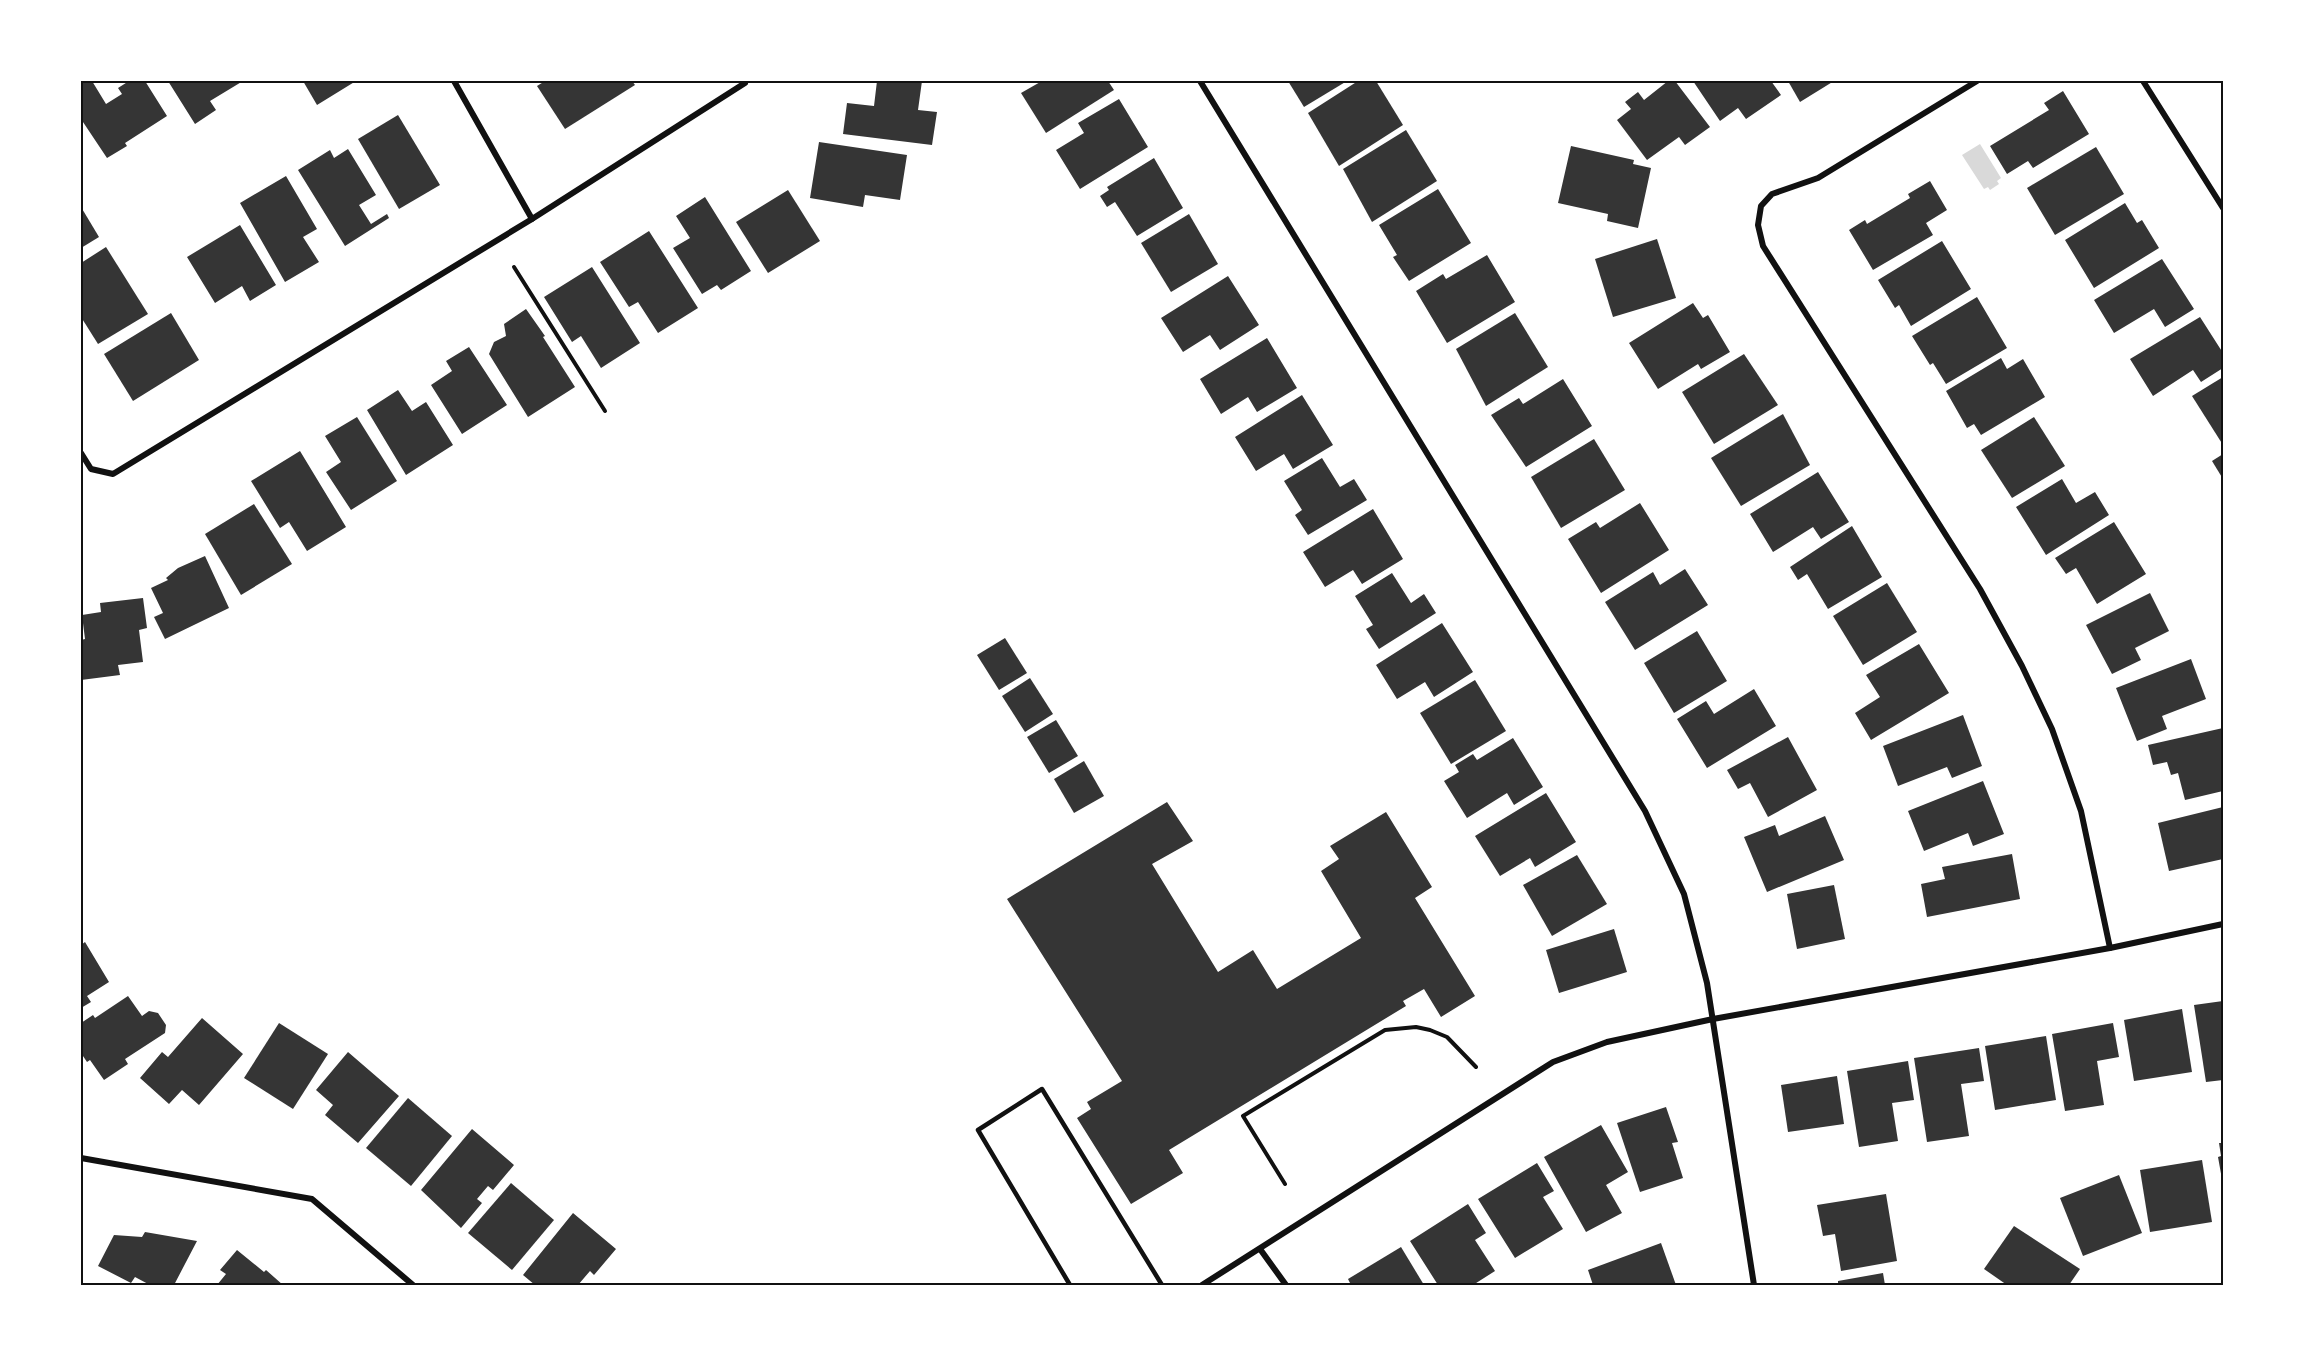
<svg xmlns="http://www.w3.org/2000/svg" width="2304" height="1366" viewBox="0 0 2304 1366" font-family="Cabin,sans-serif">
<style>
.water{fill:#d9d9d9}
.building{fill:#353535}
.lines{fill:none;stroke-linecap:round;stroke-linejoin:round}
.path{stroke:#111;stroke-width:4}
.service{stroke:#111;stroke-width:4.5}
.minor{stroke:#111;stroke-width:6}
.neatline{fill:none;stroke:#111;stroke-width:2}
</style>
<rect width="100%" height="100%" fill="#fff"/>
<!-- water -->
<polygon class="water" points="1980,144 2001,178 1997,181 1999,184 1990,190 1988,187 1984,189 1962,155"/>
<!-- building -->
<g class="building">
<polygon points="86,81 92,81 106,104 122,94 118,88 129,81 145,81 167,116 125,143 127,146 107,158 81,119 81,84"/>
<polygon points="168,81 243,81 210,101 216,110 195,124"/>
<polygon points="303,81 356,81 317,105"/>
<polygon points="545,81 632,81 635,85 565,129 537,86"/>
<polygon points="877,81 922,81 918,110 937,112 932,145 843,134 847,103 874,106"/>
<polygon points="1042,81 1108,81 1114,90 1046,133 1021,93"/>
<polygon points="1288,81 1347,81 1304,107"/>
<polygon points="1358,81 1376,81 1403,125 1339,166 1308,113"/>
<polygon points="1668,81 1675,81 1710,127 1685,145 1679,137 1647,160 1617,120 1631,109 1625,102 1638,92 1644,100"/>
<polygon points="1693,81 1771,81 1781,95 1746,119 1738,108 1720,121"/>
<polygon points="1788,81 1834,81 1800,102"/>
<polygon points="2063,91 2089,134 2033,168 2028,161 2007,174 1990,146 2049,110 2044,103"/>
<polygon points="1119,99 1148,147 1080,189 1056,150 1084,133 1078,123"/>
<polygon points="398,115 440,185 399,209 358,139"/>
<polygon points="1406,130 1437,181 1372,222 1343,169"/>
<polygon points="819,142 907,155 900,200 865,195 863,207 810,198"/>
<polygon points="1571,146 1634,160 1633,164 1651,168 1638,228 1607,221 1608,214 1558,203"/>
<polygon points="2096,147 2124,194 2055,235 2027,188"/>
<polygon points="348,149 376,195 359,205 371,224 387,214 389,218 345,246 298,170 330,150 334,158"/>
<polygon points="1154,158 1183,208 1137,236 1115,202 1107,207 1100,196 1109,190 1107,187"/>
<polygon points="286,176 317,229 303,237 319,262 285,282 240,203"/>
<polygon points="1930,181 1947,210 1926,223 1933,235 1873,270 1849,230 1865,220 1867,224 1910,198 1908,194"/>
<polygon points="1438,189 1471,243 1409,281 1393,257 1397,255 1379,225"/>
<polygon points="788,190 820,241 768,273 736,222"/>
<polygon points="705,197 751,271 721,290 717,285 702,294 673,248 690,238 676,216"/>
<polygon points="2125,203 2137,223 2142,220 2159,248 2094,288 2065,240"/>
<polygon points="81,207 99,237 81,248"/>
<polygon points="1189,214 1218,264 1171,292 1141,243"/>
<polygon points="240,225 276,285 250,301 242,286 215,303 187,257"/>
<polygon points="649,231 698,308 658,333 638,302 629,307 600,262"/>
<polygon points="1657,239 1676,298 1613,317 1595,259"/>
<polygon points="1942,241 1971,289 1911,326 1899,305 1895,308 1878,280"/>
<polygon points="106,247 148,314 98,344 81,317 81,263"/>
<polygon points="1487,255 1515,302 1447,343 1416,291 1443,274 1446,279"/>
<polygon points="2162,259 2194,309 2165,327 2154,309 2114,333 2094,300"/>
<polygon points="592,267 640,343 601,368 581,336 572,342 544,297"/>
<polygon points="1228,276 1259,325 1220,350 1210,335 1183,352 1161,318"/>
<polygon points="1977,297 2007,348 1946,384 1933,363 1930,365 1912,336"/>
<polygon points="1693,303 1703,318 1708,315 1730,352 1701,369 1698,364 1658,389 1629,343"/>
<polygon points="526,309 545,336 543,337 575,387 528,417 489,354 494,342 506,336 504,324"/>
<polygon points="171,313 199,360 133,401 104,354"/>
<polygon points="1515,313 1548,367 1486,406 1456,349"/>
<polygon points="2200,317 2223,353 2223,368 2201,382 2193,370 2153,396 2130,359"/>
<polygon points="1267,338 1297,388 1257,412 1248,397 1221,414 1200,379"/>
<polygon points="469,347 507,405 462,434 431,385 452,371 446,361"/>
<polygon points="1744,354 1778,405 1714,444 1682,392"/>
<polygon points="2001,358 2007,369 2023,359 2045,397 1981,435 1974,424 1967,428 1946,391"/>
<polygon points="2223,377 2223,445 2192,396"/>
<polygon points="1563,379 1592,426 1526,467 1491,415 1519,398 1523,404"/>
<polygon points="398,390 412,411 426,402 453,445 406,475 367,410"/>
<polygon points="1302,395 1333,445 1293,469 1284,454 1256,471 1235,437"/>
<polygon points="1783,414 1810,465 1741,506 1711,458"/>
<polygon points="357,417 397,481 351,510 326,472 341,462 325,436"/>
<polygon points="2034,417 2065,466 2012,498 1981,450"/>
<polygon points="1594,439 1625,490 1561,528 1531,477"/>
<polygon points="300,451 346,527 307,551 289,522 280,528 251,481"/>
<polygon points="2223,454 2223,479 2212,461"/>
<polygon points="1322,458 1340,487 1354,479 1367,500 1308,535 1295,515 1302,510 1284,481"/>
<polygon points="1818,472 1849,522 1821,539 1813,527 1773,552 1750,514"/>
<polygon points="2062,479 2076,503 2095,492 2109,515 2046,555 2016,507"/>
<polygon points="1640,503 1669,550 1601,593 1568,539 1596,522 1600,528"/>
<polygon points="254,504 292,564 241,595 205,534"/>
<polygon points="1373,509 1403,559 1362,584 1353,570 1325,587 1303,552"/>
<polygon points="2114,522 2146,574 2097,604 2076,568 2066,574 2055,558"/>
<polygon points="1852,526 1882,577 1828,609 1807,574 1798,580 1790,567"/>
<polygon points="205,556 229,608 165,639 154,617 163,613 151,588 168,580 166,578 178,568"/>
<polygon points="1685,569 1708,605 1635,650 1605,602 1653,572 1660,585"/>
<polygon points="1392,573 1411,603 1424,594 1436,613 1379,649 1366,629 1373,625 1355,596"/>
<polygon points="1887,583 1917,632 1863,665 1833,616"/>
<polygon points="2150,593 2169,631 2135,648 2141,660 2112,674 2086,625"/>
<polygon points="143,598 147,628 139,630 143,662 118,665 120,675 81,680 81,640 85,639 82,615 101,612 100,603"/>
<polygon points="1442,623 1473,672 1434,697 1425,682 1397,699 1376,665"/>
<polygon points="1697,631 1727,681 1674,713 1644,663"/>
<polygon points="1005,638 1027,673 999,690 977,655"/>
<polygon points="1919,644 1949,693 1871,740 1855,713 1880,697 1866,675"/>
<polygon points="2191,659 2206,699 2162,716 2167,729 2137,741 2116,688"/>
<polygon points="1030,678 1053,714 1025,732 1002,696"/>
<polygon points="1475,680 1506,731 1451,764 1420,713"/>
<polygon points="1754,689 1776,726 1707,768 1677,719 1706,701 1714,714"/>
<polygon points="1963,715 1982,766 1952,778 1947,767 1898,786 1883,746"/>
<polygon points="1056,720 1078,756 1049,773 1027,737"/>
<polygon points="2223,728 2223,791 2185,800 2178,773 2171,775 2167,762 2153,765 2148,745"/>
<polygon points="1788,737 1817,790 1768,817 1750,783 1738,789 1727,770"/>
<polygon points="1513,738 1543,787 1514,805 1507,793 1467,818 1444,781 1459,772 1455,765 1473,754 1477,760"/>
<polygon points="1084,761 1104,796 1074,813 1054,779"/>
<polygon points="1983,781 2004,834 1973,846 1968,833 1924,851 1908,811"/>
<polygon points="1546,793 1576,842 1535,867 1530,858 1500,876 1475,836"/>
<polygon points="1167,802 1193,841 1152,864 1218,972 1253,950 1277,989 1361,938 1321,871 1339,859 1330,846 1386,812 1432,887 1415,898 1475,996 1441,1017 1424,989 1403,1001 1406,1006 1169,1150 1183,1173 1131,1204 1077,1118 1091,1109 1087,1102 1122,1081 1007,899"/>
<polygon points="2223,807 2223,859 2169,871 2158,823"/>
<polygon points="1825,816 1844,860 1767,892 1744,837 1775,825 1779,836"/>
<polygon points="2012,854 2020,899 1927,917 1921,884 1945,879 1942,867"/>
<polygon points="1577,855 1607,904 1552,936 1523,885"/>
<polygon points="1834,885 1845,939 1797,949 1787,894"/>
<polygon points="1614,929 1627,972 1559,993 1546,950"/>
<polygon points="85,942 109,982 87,996 91,1002 81,1008 81,945"/>
<polygon points="128,996 142,1016 149,1011 158,1013 166,1025 165,1033 125,1059 128,1064 104,1080 90,1060 87,1062 81,1053 81,1023 93,1015 95,1018"/>
<polygon points="2223,1001 2223,1080 2206,1082 2194,1005"/>
<polygon points="2182,1009 2192,1072 2134,1081 2124,1020"/>
<polygon points="202,1018 243,1054 199,1105 182,1090 169,1104 140,1078 162,1052 168,1057"/>
<polygon points="279,1023 328,1054 293,1109 244,1078"/>
<polygon points="2113,1023 2119,1057 2097,1061 2104,1105 2065,1111 2052,1034"/>
<polygon points="2046,1036 2056,1100 1995,1110 1985,1046"/>
<polygon points="1979,1048 1984,1081 1961,1084 1969,1136 1927,1142 1914,1058"/>
<polygon points="348,1052 399,1096 358,1143 325,1115 333,1105 316,1090"/>
<polygon points="1908,1061 1914,1100 1892,1103 1898,1141 1859,1147 1847,1071"/>
<polygon points="1837,1076 1844,1124 1788,1132 1781,1085"/>
<polygon points="408,1098 452,1136 411,1186 366,1148"/>
<polygon points="1666,1107 1678,1142 1672,1143 1683,1178 1640,1192 1617,1123"/>
<polygon points="1601,1125 1628,1172 1606,1185 1622,1213 1586,1232 1544,1157"/>
<polygon points="472,1129 514,1165 493,1190 488,1186 477,1199 482,1203 461,1228 421,1190"/>
<polygon points="2219,1143 2223,1143 2223,1185 2218,1157 2221,1156"/>
<polygon points="2202,1160 2212,1222 2150,1232 2140,1170"/>
<polygon points="1537,1163 1554,1191 1543,1197 1563,1229 1515,1258 1478,1199"/>
<polygon points="2119,1175 2142,1233 2083,1256 2060,1198"/>
<polygon points="511,1183 554,1220 512,1270 468,1233"/>
<polygon points="1886,1194 1897,1261 1841,1271 1835,1234 1823,1236 1817,1205"/>
<polygon points="1468,1204 1486,1233 1475,1240 1495,1271 1473,1285 1438,1285 1410,1241"/>
<polygon points="573,1213 616,1249 594,1275 590,1271 578,1285 535,1285 523,1275"/>
<polygon points="2014,1226 2080,1269 2069,1285 2007,1285 1984,1269"/>
<polygon points="145,1232 197,1241 174,1285 150,1285 135,1277 131,1283 98,1266 114,1235 142,1237"/>
<polygon points="1661,1243 1676,1285 1593,1285 1588,1270"/>
<polygon points="1401,1247 1424,1285 1351,1285 1348,1279"/>
<polygon points="237,1250 264,1272 266,1270 283,1285 217,1285 226,1274 220,1270"/>
<polygon points="1883,1273 1885,1285 1838,1285 1838,1281"/>
</g>
<g class="lines">
<!-- path -->
<g class="path">
<polyline points="514,267 605,411"/>
<polyline points="1285,1184 1243,1116 1385,1030 1416,1027 1430,1030 1447,1037 1476,1067"/>
</g>
<!-- service -->
<polyline class="service" points="1070,1285 978,1130 1042,1089 1162,1285"/>
<!-- minor -->
<g class="minor">
<polyline points="454,81 532,219"/>
<polyline points="1200,81 1645,811 1684,894 1707,983 1754,1285"/>
<polyline points="1977,81 1818,178 1772,194 1761,206 1758,225 1763,246 1980,589 2022,666 2052,729 2081,811 2110,948"/>
<polyline points="2143,81 2223,208"/>
<polyline points="81,453 91,469 113,474 532,219 745,83"/>
<polyline points="81,1158 312,1199 413,1285"/>
<polyline points="1260,1249 1286,1285"/>
<polyline points="1202,1285 1553,1062 1607,1042 1713,1019 2110,948 2223,924"/>
</g>
</g>
<!-- border -->
<rect width="2304" height="1366" fill="none" stroke="#ffffff" stroke-width="165"/>
<rect x="82" y="82" width="2140" height="1202" class="neatline"/>
</svg>
